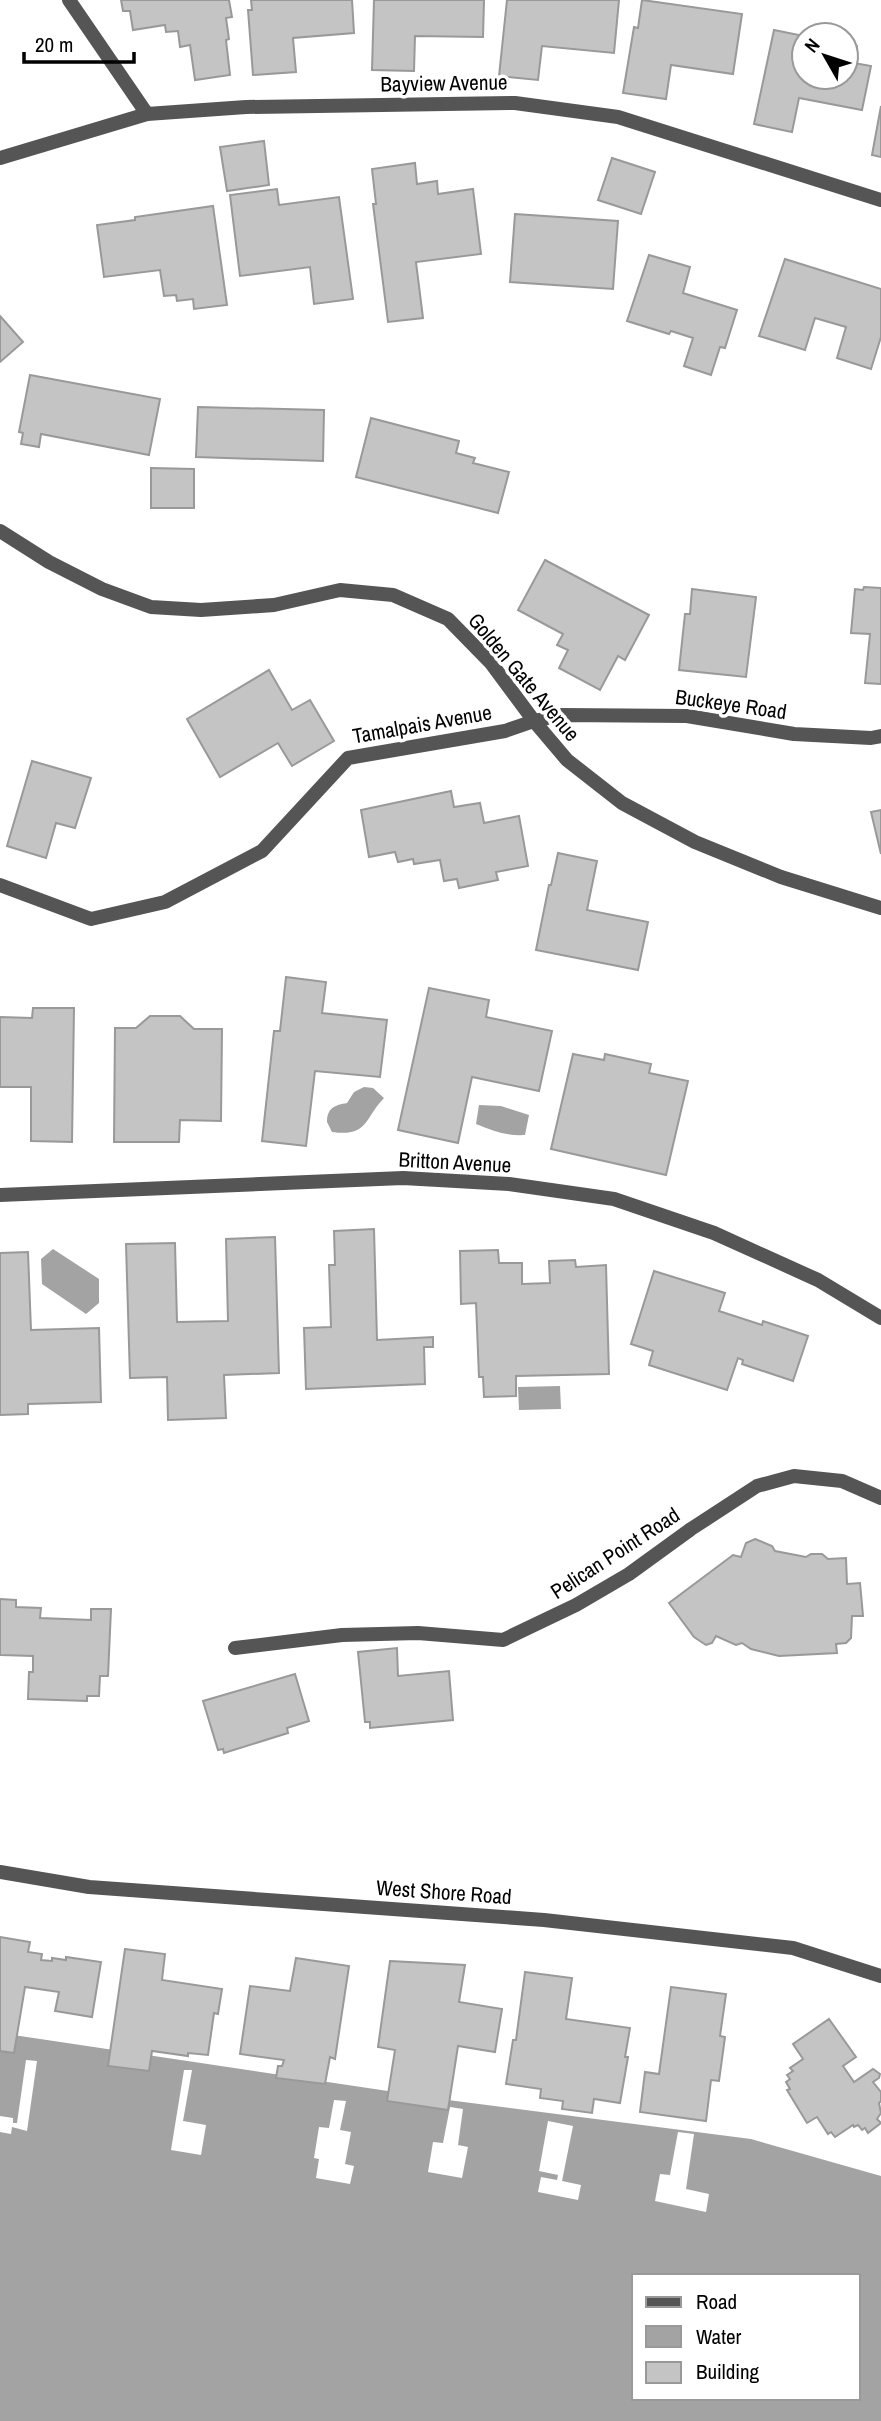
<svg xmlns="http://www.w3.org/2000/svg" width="881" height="2421" viewBox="0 0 881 2421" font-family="'Archivo Narrow',sans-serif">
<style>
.water{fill:#a3a3a3;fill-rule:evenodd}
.pier{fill:#fff}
.building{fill:#c4c4c4;stroke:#999;stroke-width:2}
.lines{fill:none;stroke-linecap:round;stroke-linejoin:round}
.minor{stroke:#555;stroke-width:14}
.labels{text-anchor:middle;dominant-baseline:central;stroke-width:7;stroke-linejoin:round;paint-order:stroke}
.street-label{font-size:21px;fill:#000;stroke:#fff}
</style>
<rect width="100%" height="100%" fill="#fff"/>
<!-- water -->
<g class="water">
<path d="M364 1087 373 1088 384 1098C364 1119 368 1137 332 1132L327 1122C327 1108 335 1105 347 1103L354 1092Z"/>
<path d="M479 1105 501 1106 529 1115 525 1135C506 1136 493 1131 476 1124Z"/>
<polygon points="53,1249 99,1279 99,1303 86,1314 42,1284 41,1259"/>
<polygon points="560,1386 561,1409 519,1410 518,1387"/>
<path d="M0 2033 448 2100 751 2139 881 2176V2421H0ZM634 2276H858V2398H634Z"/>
</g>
<!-- pier -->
<g class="pier">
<polygon points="26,2060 37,2061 27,2131 12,2127 11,2134 0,2132 0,2116 13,2118 13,2123 17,2123"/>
<polygon points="184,2070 192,2070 183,2121 206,2125 201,2155 171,2150"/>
<polygon points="334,2100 346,2101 340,2130 351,2132 345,2164 354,2166 350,2184 316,2178 319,2159 314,2158 319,2127 329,2128"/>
<polygon points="450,2107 463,2109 458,2145 468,2147 462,2178 428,2172 433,2142 443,2143"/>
<polygon points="548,2121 573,2126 562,2181 581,2185 578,2200 538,2192 541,2177 557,2180 558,2175 539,2171"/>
<polygon points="678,2132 694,2134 686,2189 709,2194 706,2212 655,2201 660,2174 670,2175"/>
</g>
<!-- building -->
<g class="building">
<polygon points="121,0 229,0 232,17 226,18 229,39 226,40 230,75 195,80 190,45 180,47 178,31 166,32 165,25 133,30 130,11 123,11"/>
<polygon points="251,0 352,0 354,33 293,38 296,72 253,75 248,10 252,10"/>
<polygon points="374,0 484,0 483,37 415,36 414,71 372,70"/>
<polygon points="507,0 619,0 614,53 542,46 538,80 499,76"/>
<polygon points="642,0 742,14 733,74 671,65 666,99 623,93 634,27 638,28"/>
<polygon points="774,30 804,36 804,77 846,77 846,44 857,46 854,63 871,66 862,110 799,98 792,132 754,124"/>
<polygon points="881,106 881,157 872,155"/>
<polygon points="264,141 269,185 227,191 220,147"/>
<polygon points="612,158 655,172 641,214 598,200"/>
<polygon points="415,163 417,184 437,181 438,194 473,189 481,254 416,262 423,318 388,322 373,204 376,204 372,169"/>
<polygon points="277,189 279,205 339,197 353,299 314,304 310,267 240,276 230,195"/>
<polygon points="213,206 227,305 194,309 193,299 177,301 176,295 164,296 160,270 104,277 97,225 135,220 135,217"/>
<polygon points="515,214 618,221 613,289 510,282"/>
<polygon points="649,255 690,267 683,293 737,310 725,348 720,347 711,375 684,366 693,338 671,331 669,334 627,321"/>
<polygon points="785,259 881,289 881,337 871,369 837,358 846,327 815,318 805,350 759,336"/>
<polygon points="0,316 23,342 0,362"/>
<polygon points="30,375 160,399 149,455 41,434 39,447 21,444 23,433 19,432"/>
<polygon points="198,407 324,410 323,461 196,457"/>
<polygon points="371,418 459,441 456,453 475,458 473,463 509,472 498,513 356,477"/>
<polygon points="151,468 194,469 194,508 151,508"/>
<polygon points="545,560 649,615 625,660 618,656 600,690 559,668 568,650 557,645 563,634 518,610"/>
<polygon points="864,587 881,588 881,684 865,683 870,634 851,633 855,589 863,590"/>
<polygon points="692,589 756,597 746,677 679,670 685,614 690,614"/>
<polygon points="269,670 292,710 310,700 334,741 292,766 278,743 220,777 187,719"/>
<polygon points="32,761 91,778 75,828 56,823 46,858 7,846"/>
<polygon points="451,791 454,807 480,803 484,823 519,816 528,866 496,872 498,880 459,888 457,879 444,881 440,860 414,864 413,859 398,862 395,852 369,857 361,810"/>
<polygon points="881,810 881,854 871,812"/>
<polygon points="558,853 597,861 587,910 648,922 638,970 536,950 549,885 551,885"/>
<polygon points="286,977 326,982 322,1013 387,1020 380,1077 315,1071 306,1146 262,1141 274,1031 280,1031"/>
<polygon points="429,988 489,1000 486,1017 552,1031 539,1091 472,1077 458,1143 398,1130"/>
<polygon points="33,1008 74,1008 72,1142 31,1141 31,1087 0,1087 0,1017 32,1018"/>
<polygon points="150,1016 180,1016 194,1029 222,1029 221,1121 180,1120 179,1142 114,1142 115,1028 136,1028"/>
<polygon points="573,1054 604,1060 605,1054 651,1064 649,1073 688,1081 666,1175 551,1149"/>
<polygon points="374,1229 377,1340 433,1337 433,1347 424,1347 425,1384 306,1389 304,1328 331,1327 329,1265 335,1265 334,1231"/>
<polygon points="275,1237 279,1373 224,1375 226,1418 168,1420 167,1377 130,1378 126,1244 175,1243 177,1322 228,1321 226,1239"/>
<polygon points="498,1250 499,1263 522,1263 522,1284 550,1283 549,1261 575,1260 576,1267 606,1265 609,1374 516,1376 516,1396 484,1397 483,1377 479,1377 476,1303 461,1304 460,1251"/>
<polygon points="28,1252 31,1330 99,1328 101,1402 28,1404 28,1414 0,1415 0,1253"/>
<polygon points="654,1271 725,1293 719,1311 762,1325 763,1321 808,1336 793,1381 742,1364 743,1360 738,1358 727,1390 649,1365 653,1351 631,1344"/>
<polygon points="755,1539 772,1546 775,1551 806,1557 811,1554 822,1554 828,1559 846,1558 847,1584 860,1583 863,1616 852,1616 851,1638 846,1643 836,1644 837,1653 779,1656 751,1649 742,1643 736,1645 716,1636 712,1643 706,1645 694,1637 669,1603 733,1555 741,1557 746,1543"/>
<polygon points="0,1599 16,1600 16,1607 41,1608 40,1618 91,1620 91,1609 111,1609 108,1676 100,1676 99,1696 87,1696 87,1701 28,1699 29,1672 33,1672 33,1656 0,1655"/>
<polygon points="397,1648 398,1676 449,1671 453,1720 370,1728 370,1722 365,1722 358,1652"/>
<polygon points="295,1674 309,1721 287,1728 288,1733 224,1753 223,1749 218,1750 203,1701"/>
<polygon points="0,1937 30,1942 28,1952 42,1954 41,1960 52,1961 52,1958 66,1960 66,1957 101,1962 92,2017 55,2011 59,1992 25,1987 14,2053 0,2051"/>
<polygon points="125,1949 165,1954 162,1980 222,1989 218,2014 214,2013 208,2055 188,2053 188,2056 152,2051 149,2071 108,2066"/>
<polygon points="296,1958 349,1966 335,2059 330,2057 325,2084 276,2078 278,2066 282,2066 284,2060 240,2054 250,1986 290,1991"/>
<polygon points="390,1961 465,1965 459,2002 502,2009 495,2052 458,2046 448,2110 387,2101 395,2050 378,2047"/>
<polygon points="525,1972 572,1978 566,2019 630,2028 625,2057 628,2057 620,2103 594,2099 592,2113 562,2109 563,2101 540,2098 541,2089 506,2084 513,2040 516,2040"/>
<polygon points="671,1987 726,1994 720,2036 725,2037 719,2081 711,2080 706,2121 640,2112 645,2072 659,2074"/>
<polygon points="829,2019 856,2057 843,2066 854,2082 873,2069 880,2074 879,2078 873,2082 881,2092 881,2101 879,2103 881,2113 877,2119 881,2123 868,2133 865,2128 862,2130 858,2125 854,2127 853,2125 835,2137 831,2132 828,2134 817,2117 807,2123 787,2090 790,2089 786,2082 790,2079 787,2075 793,2071 790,2068 803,2059 793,2044"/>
</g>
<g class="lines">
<!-- minor -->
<g class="minor">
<polyline points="69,0 147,114"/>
<polyline points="0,158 147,114 246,107 515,103 618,117 881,200"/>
<polyline points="0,531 49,562 102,589 151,607 201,610 274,605 340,590 393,595 448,619 491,663 534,721 567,760 622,803 695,842 781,877 881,908"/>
<polyline points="0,885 91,919 165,902 262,851 348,758 505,731 534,721 562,715 687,716 794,734 871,738 881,736"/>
<polyline points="0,1195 403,1178 509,1184 614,1199 714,1233 818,1280 881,1318"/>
<polyline points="235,1648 342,1635 418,1633 503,1640 576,1605 629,1574 691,1529 757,1486 794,1476 842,1481 881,1498"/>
<polyline points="0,1872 89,1887 544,1920 793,1948 881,1976"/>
</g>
</g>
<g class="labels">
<!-- street labels -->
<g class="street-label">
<text transform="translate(444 83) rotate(-1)">Bayview Avenue</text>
<text transform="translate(524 677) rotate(50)">Golden Gate Avenue</text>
<text transform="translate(731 704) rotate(8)">Buckeye Road</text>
<text transform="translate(422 724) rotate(-10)">Tamalpais Avenue</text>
<text transform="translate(455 1162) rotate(3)">Britton Avenue</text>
<text transform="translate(615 1553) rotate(-33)">Pelican Point Road</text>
<text transform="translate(444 1892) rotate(4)">West Shore Road</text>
</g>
</g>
<!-- legend -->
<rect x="632" y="2274" width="228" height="126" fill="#ffffff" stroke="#999999" stroke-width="2"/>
<rect x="646" y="2297" width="35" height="10" fill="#555555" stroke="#999999" stroke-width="2"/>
<text x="696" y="2309" font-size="21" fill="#000000">Road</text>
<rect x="646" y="2326" width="35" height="21" fill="#a3a3a3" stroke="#999999" stroke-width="2"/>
<text x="696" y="2344" font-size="21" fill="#000000">Water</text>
<rect x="646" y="2362" width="35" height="21" fill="#c4c4c4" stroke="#999999" stroke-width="2"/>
<text x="696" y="2379" font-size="21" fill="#000000">Building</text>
<!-- north arrow -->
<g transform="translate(825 56) rotate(309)"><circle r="33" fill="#ffffff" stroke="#999999" stroke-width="2"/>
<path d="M0-5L12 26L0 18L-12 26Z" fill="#000000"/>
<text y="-10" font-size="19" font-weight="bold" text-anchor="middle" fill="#000000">N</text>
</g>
<!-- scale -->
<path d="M24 52v10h110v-10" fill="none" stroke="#000000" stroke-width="3.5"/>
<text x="35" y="52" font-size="21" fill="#000000" stroke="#ffffff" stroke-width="5" paint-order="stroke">20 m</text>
</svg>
